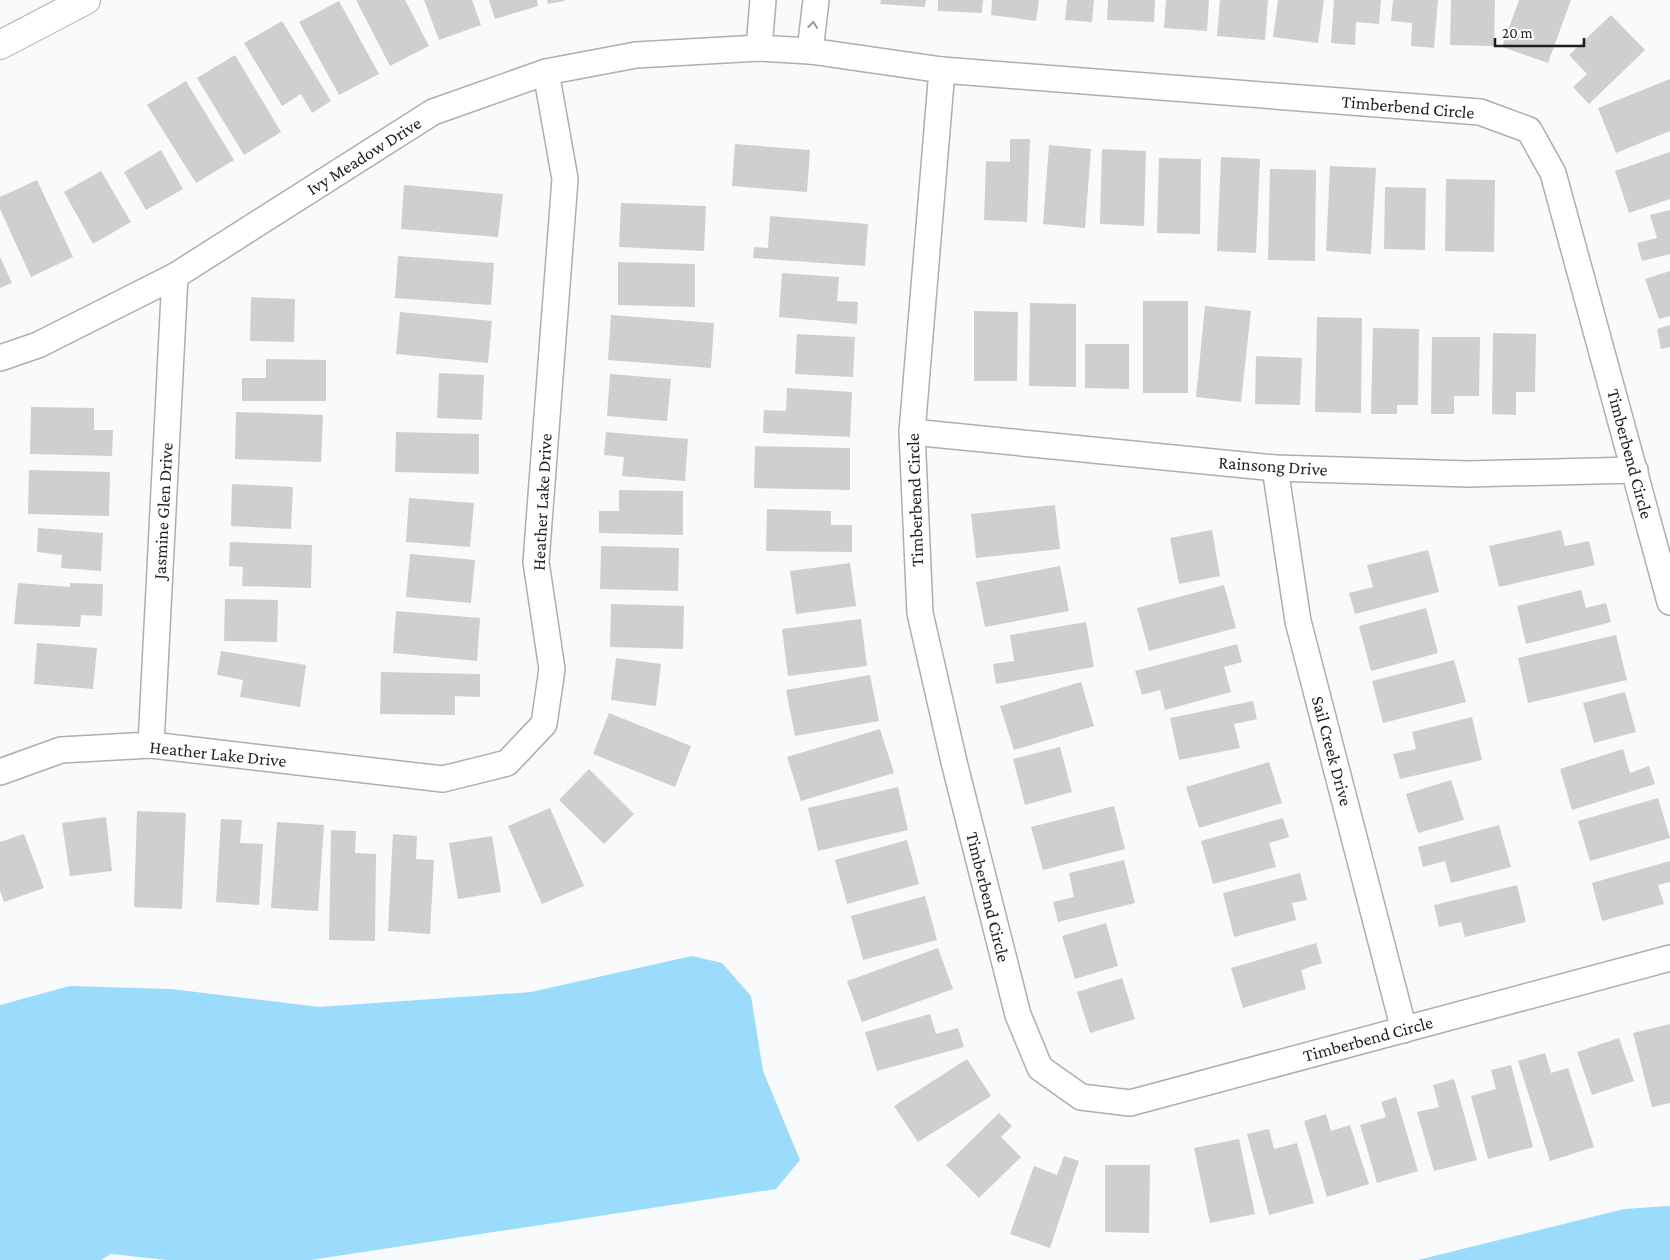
<svg xmlns="http://www.w3.org/2000/svg" width="1670" height="1260" viewBox="0 0 1670 1260" font-family="'Crimson Pro',serif">
<style>
.water{fill:#9bdcfd}
.building{fill:#cdcfd1}
.lines{fill:none;stroke-linecap:round;stroke-linejoin:round}
.street-casing{stroke:#acaeb0;stroke-width:28}
.secondary-casing{stroke:#acaeb0;stroke-width:30}
.street{stroke:#fff;stroke-width:25}
.secondary{stroke:#fff;stroke-width:28}
.oneway{stroke:#9a9a9b}
.labels{text-anchor:middle;dominant-baseline:central;stroke-width:4.5;stroke-linejoin:round;paint-order:stroke}
.street-label{font-size:18px;fill:#1e1f20;stroke:#fff}
</style>
<rect width="100%" height="100%" fill="#f8fafc"/>
<!-- water -->
<g class="water">
<polygon points="692,956 722,963 751,996 763,1071 800,1160 776,1189 311,1260 167,1260 111,1254 101,1260 0,1260 0,1005 70,986 171,989 319,1007 531,992"/>
<polygon points="1670,1206 1670,1260 1418,1260 1624,1209"/>
</g>
<!-- building -->
<g class="building">
<polygon points="356,0 405,0 429,46 390,66"/>
<polygon points="424,0 472,0 481,25 439,40"/>
<polygon points="489,0 537,0 538,6 495,19"/>
<polygon points="547,0 564,0 564,1 548,4"/>
<polygon points="881,0 926,0 925,7 880,4"/>
<polygon points="938,0 983,0 982,13 938,11"/>
<polygon points="992,0 1039,0 1036,21 991,15"/>
<polygon points="1067,0 1094,0 1092,22 1065,20"/>
<polygon points="1108,0 1155,0 1154,22 1107,20"/>
<polygon points="1166,0 1209,0 1207,31 1164,28"/>
<polygon points="1220,0 1268,0 1265,40 1217,36"/>
<polygon points="1278,0 1324,0 1318,43 1273,37"/>
<polygon points="1334,0 1381,0 1379,24 1356,22 1355,45 1331,43"/>
<polygon points="1393,0 1438,0 1434,48 1411,46 1412,23 1391,21"/>
<polygon points="1451,0 1495,0 1494,46 1450,45"/>
<polygon points="1519,0 1571,0 1548,63 1502,47"/>
<polygon points="339,1 379,74 339,95 299,22"/>
<polygon points="1611,15 1645,50 1589,104 1573,87 1587,74 1569,55"/>
<polygon points="282,21 331,101 312,113 301,94 282,106 244,43"/>
<polygon points="235,55 281,132 244,155 197,78"/>
<polygon points="1670,79 1670,131 1616,153 1598,108"/>
<polygon points="186,81 234,160 196,183 147,105"/>
<polygon points="1010,139 1030,139 1027,222 984,220 986,161 1010,162"/>
<polygon points="735,144 810,150 807,192 732,186"/>
<polygon points="1049,145 1091,149 1085,228 1043,224"/>
<polygon points="1102,149 1146,151 1144,226 1100,224"/>
<polygon points="161,150 183,189 146,210 124,172"/>
<polygon points="1670,152 1670,199 1629,213 1615,171"/>
<polygon points="1221,157 1260,159 1256,253 1217,251"/>
<polygon points="1159,158 1201,159 1200,234 1157,233"/>
<polygon points="1330,166 1376,168 1371,254 1326,251"/>
<polygon points="1270,169 1316,170 1315,261 1268,260"/>
<polygon points="101,171 131,222 93,244 64,192"/>
<polygon points="1446,179 1495,180 1494,252 1445,251"/>
<polygon points="37,180 73,257 31,277 0,209 0,197"/>
<polygon points="404,185 503,194 498,237 401,229"/>
<polygon points="1385,187 1426,188 1425,250 1384,249"/>
<polygon points="621,203 706,206 704,251 619,247"/>
<polygon points="1670,210 1670,254 1642,261 1637,243 1657,238 1650,215"/>
<polygon points="770,216 868,224 865,266 753,258 754,247 768,248"/>
<polygon points="398,256 494,263 491,305 395,298"/>
<polygon points="0,257 12,283 0,288"/>
<polygon points="618,262 695,264 695,307 618,305"/>
<polygon points="1670,271 1670,316 1659,319 1645,279"/>
<polygon points="782,273 839,277 837,301 858,302 857,324 779,317"/>
<polygon points="251,297 295,299 294,342 250,341"/>
<rect x="1143" y="301" width="45" height="92"/>
<polygon points="1030,303 1076,304 1076,387 1029,386"/>
<polygon points="1205,306 1251,311 1241,402 1196,397"/>
<polygon points="974,311 1018,312 1017,381 974,381"/>
<polygon points="400,312 492,321 488,363 396,354"/>
<polygon points="611,315 714,323 711,368 608,360"/>
<polygon points="1317,317 1362,318 1361,413 1315,412"/>
<polygon points="1670,325 1670,347 1661,349 1657,329"/>
<polygon points="1373,328 1419,329 1418,405 1397,405 1397,414 1371,414"/>
<polygon points="1493,333 1536,334 1535,392 1516,392 1516,415 1492,414"/>
<polygon points="797,334 855,337 853,377 795,374"/>
<polygon points="1432,337 1480,337 1479,396 1454,396 1454,414 1431,414"/>
<polygon points="1085,344 1129,344 1129,389 1085,388"/>
<polygon points="1256,356 1302,358 1300,405 1255,404"/>
<polygon points="266,359 326,360 326,401 242,401 242,378 266,378"/>
<polygon points="439,373 484,375 482,420 437,418"/>
<polygon points="610,374 671,379 667,421 607,416"/>
<polygon points="787,388 852,392 850,437 763,433 764,410 786,411"/>
<polygon points="31,407 94,408 94,430 113,430 112,456 30,454"/>
<polygon points="236,412 323,415 321,462 235,459"/>
<polygon points="396,432 479,434 479,474 395,472"/>
<polygon points="606,432 688,439 685,481 622,476 624,457 604,455"/>
<polygon points="755,446 850,448 850,490 754,488"/>
<polygon points="29,470 110,472 109,516 28,514"/>
<polygon points="232,484 293,487 291,529 231,526"/>
<polygon points="619,490 683,491 683,535 599,533 599,511 619,511"/>
<polygon points="409,498 474,503 470,547 406,542"/>
<polygon points="1055,505 1060,549 976,558 971,514"/>
<polygon points="767,509 831,511 831,525 852,525 852,552 766,551"/>
<polygon points="38,528 103,533 101,571 61,568 62,555 37,552"/>
<polygon points="1212,530 1220,576 1179,584 1170,538"/>
<polygon points="1561,530 1565,546 1589,541 1595,565 1499,587 1489,546"/>
<polygon points="230,542 312,545 311,588 242,586 243,567 229,566"/>
<polygon points="601,546 679,548 678,591 600,589"/>
<polygon points="1428,550 1439,592 1355,614 1349,593 1373,587 1367,565"/>
<polygon points="410,554 475,560 471,603 406,597"/>
<polygon points="850,563 856,606 796,614 790,571"/>
<polygon points="1060,566 1069,611 985,627 976,582"/>
<polygon points="18,583 70,587 70,583 103,584 102,616 81,615 80,627 14,624"/>
<polygon points="1224,585 1236,628 1149,651 1137,608"/>
<polygon points="1581,590 1586,608 1606,603 1611,622 1526,644 1517,606"/>
<polygon points="225,599 278,600 277,642 224,641"/>
<polygon points="611,604 684,606 683,649 610,647"/>
<polygon points="1426,608 1438,653 1371,671 1359,626"/>
<polygon points="396,611 480,618 477,661 393,653"/>
<polygon points="861,619 867,666 788,676 782,629"/>
<polygon points="1086,622 1094,667 996,684 993,664 1014,661 1010,635"/>
<polygon points="1616,635 1627,680 1528,703 1518,658"/>
<polygon points="37,643 97,648 93,689 34,684"/>
<polygon points="1237,644 1242,662 1224,667 1231,692 1165,710 1160,690 1142,695 1135,671"/>
<polygon points="221,651 306,665 300,707 240,697 243,680 217,675"/>
<polygon points="616,658 661,664 656,706 611,700"/>
<polygon points="1454,660 1466,702 1383,723 1372,681"/>
<polygon points="381,672 480,674 480,697 455,696 455,715 380,714"/>
<polygon points="870,675 879,721 795,736 786,690"/>
<polygon points="1081,682 1094,726 1014,750 1000,706"/>
<polygon points="1625,692 1636,732 1594,743 1583,703"/>
<polygon points="1253,701 1257,719 1234,724 1240,748 1179,760 1170,718"/>
<polygon points="609,713 691,746 675,787 593,754"/>
<polygon points="1472,717 1482,760 1400,779 1393,754 1416,749 1412,732"/>
<polygon points="880,729 894,773 801,801 787,757"/>
<polygon points="1060,747 1072,792 1025,805 1013,759"/>
<polygon points="1623,749 1630,773 1649,766 1655,784 1572,810 1560,769"/>
<polygon points="1269,762 1282,803 1199,828 1186,787"/>
<polygon points="589,769 634,814 604,844 559,800"/>
<polygon points="1451,780 1464,820 1418,833 1406,794"/>
<polygon points="898,787 908,830 818,851 808,808"/>
<polygon points="1658,798 1670,838 1590,861 1578,821"/>
<polygon points="1114,806 1125,849 1043,870 1031,827"/>
<polygon points="550,808 584,886 542,904 508,826"/>
<polygon points="137,811 186,813 182,909 134,907"/>
<polygon points="106,817 112,871 70,876 62,823"/>
<polygon points="1283,818 1289,837 1269,843 1276,867 1213,884 1201,841"/>
<polygon points="221,819 242,820 240,843 263,844 259,905 216,902"/>
<polygon points="277,822 324,825 318,911 271,908"/>
<polygon points="1499,825 1511,867 1451,883 1445,861 1423,867 1418,847"/>
<polygon points="331,830 356,831 355,853 376,854 375,941 329,940"/>
<polygon points="24,834 44,888 4,902 0,891 0,842"/>
<polygon points="393,834 417,836 416,859 434,860 430,934 388,931"/>
<polygon points="492,836 501,892 458,899 449,843"/>
<polygon points="907,840 919,884 847,904 835,860"/>
<polygon points="1124,860 1135,903 1058,922 1053,902 1074,897 1069,873"/>
<polygon points="1670,861 1670,882 1658,885 1664,904 1602,921 1592,883"/>
<polygon points="1300,873 1307,900 1292,903 1296,920 1234,937 1223,893"/>
<polygon points="1517,885 1526,922 1465,937 1461,922 1439,927 1434,905"/>
<polygon points="925,896 937,940 863,960 851,916"/>
<polygon points="1106,923 1118,966 1075,979 1062,936"/>
<polygon points="1316,943 1322,963 1301,970 1306,989 1243,1008 1231,968"/>
<polygon points="938,948 953,989 862,1022 847,981"/>
<polygon points="1122,978 1135,1019 1090,1033 1077,992"/>
<polygon points="930,1014 936,1034 958,1028 964,1047 877,1071 865,1032"/>
<polygon points="1670,1024 1670,1103 1652,1107 1633,1033"/>
<polygon points="1619,1038 1634,1081 1592,1095 1577,1052"/>
<polygon points="1545,1053 1551,1073 1568,1068 1594,1147 1550,1161 1518,1061"/>
<polygon points="967,1059 991,1096 918,1142 894,1106"/>
<polygon points="1511,1065 1533,1147 1488,1159 1471,1096 1496,1089 1491,1070"/>
<polygon points="1454,1079 1477,1160 1434,1171 1417,1112 1439,1107 1433,1085"/>
<polygon points="1396,1097 1418,1171 1377,1183 1360,1125 1386,1117 1381,1102"/>
<polygon points="999,1113 1012,1126 1001,1137 1021,1157 979,1198 946,1165"/>
<polygon points="1326,1114 1331,1131 1350,1125 1369,1184 1327,1197 1304,1121"/>
<polygon points="1269,1129 1274,1149 1297,1143 1314,1203 1269,1215 1247,1134"/>
<polygon points="1239,1139 1255,1214 1210,1223 1194,1148"/>
<polygon points="1064,1156 1079,1161 1050,1248 1010,1234 1034,1166 1057,1175"/>
<polygon points="1105,1165 1150,1165 1149,1233 1105,1232"/>
</g>
<g class="lines">
<!-- street casing -->
<g class="street-casing">
<g id="street">
<polyline points="759,48 763,0"/>
<polyline points="810,51 816,0"/>
<polyline points="942,70 912,432 920,613 954,762 1018,1015 1040,1068 1081,1097 1130,1103 1670,958"/>
<polyline points="0,358 38,345 175,276 433,112 546,72 636,55 759,48 810,51 942,70 1480,112 1529,130 1553,173 1670,602"/>
<polyline points="912,432 1275,468 1468,474 1635,470"/>
<polyline points="1275,468 1298,621 1404,1030"/>
<polyline points="151,745 175,276"/>
<polyline points="0,772 61,750 151,745 443,779 507,763 544,724 552,669 536,562 565,179 546,72"/>
</g>
</g>
<!-- secondary casing -->
<g class="secondary-casing">
<polyline id="secondary" points="0,45 86,0"/>
</g>
<!-- street -->
<use href="#street" class="street"/>
<!-- secondary -->
<use href="#secondary" class="secondary"/>
</g>
<!-- one-way arrows -->
<defs><path id="oneway-chevron" d="M-2-3.5L2.5 0L-2 3.5" fill="none" stroke-width="1.6" stroke-linecap="round" stroke-linejoin="round" transform="scale(1.25)"/></defs>
<use class="oneway" href="#oneway-chevron" transform="translate(813 25) rotate(-84)"/>
<g class="labels">
<!-- street labels -->
<g class="street-label">
<text transform="translate(1408 107) rotate(5)">Timberbend Circle</text>
<text transform="translate(364 156) rotate(-32)">Ivy Meadow Drive</text>
<text transform="translate(1630 454) rotate(75)">Timberbend Circle</text>
<text transform="translate(1273 466) rotate(4)">Rainsong Drive</text>
<text transform="translate(915 500) rotate(-92)">Timberbend Circle</text>
<text transform="translate(542 502) rotate(-87)">Heather Lake Drive</text>
<text transform="translate(163 511) rotate(-87)">Jasmine Glen Drive</text>
<text transform="translate(1332 751) rotate(75)">Sail Creek Drive</text>
<text transform="translate(218 754) rotate(6)">Heather Lake Drive</text>
<text transform="translate(988 897) rotate(76)">Timberbend Circle</text>
<text transform="translate(1368 1039) rotate(-15)">Timberbend Circle</text>
</g>
</g>
<!-- scale -->
<path d="M1495 38v8h89v-8" fill="none" stroke="#1e1f20" stroke-width="2.5"/>
<text x="1502" y="38" font-size="15" fill="#1e1f20" stroke="#ffffff" stroke-width="4" paint-order="stroke">20 m</text>
</svg>
